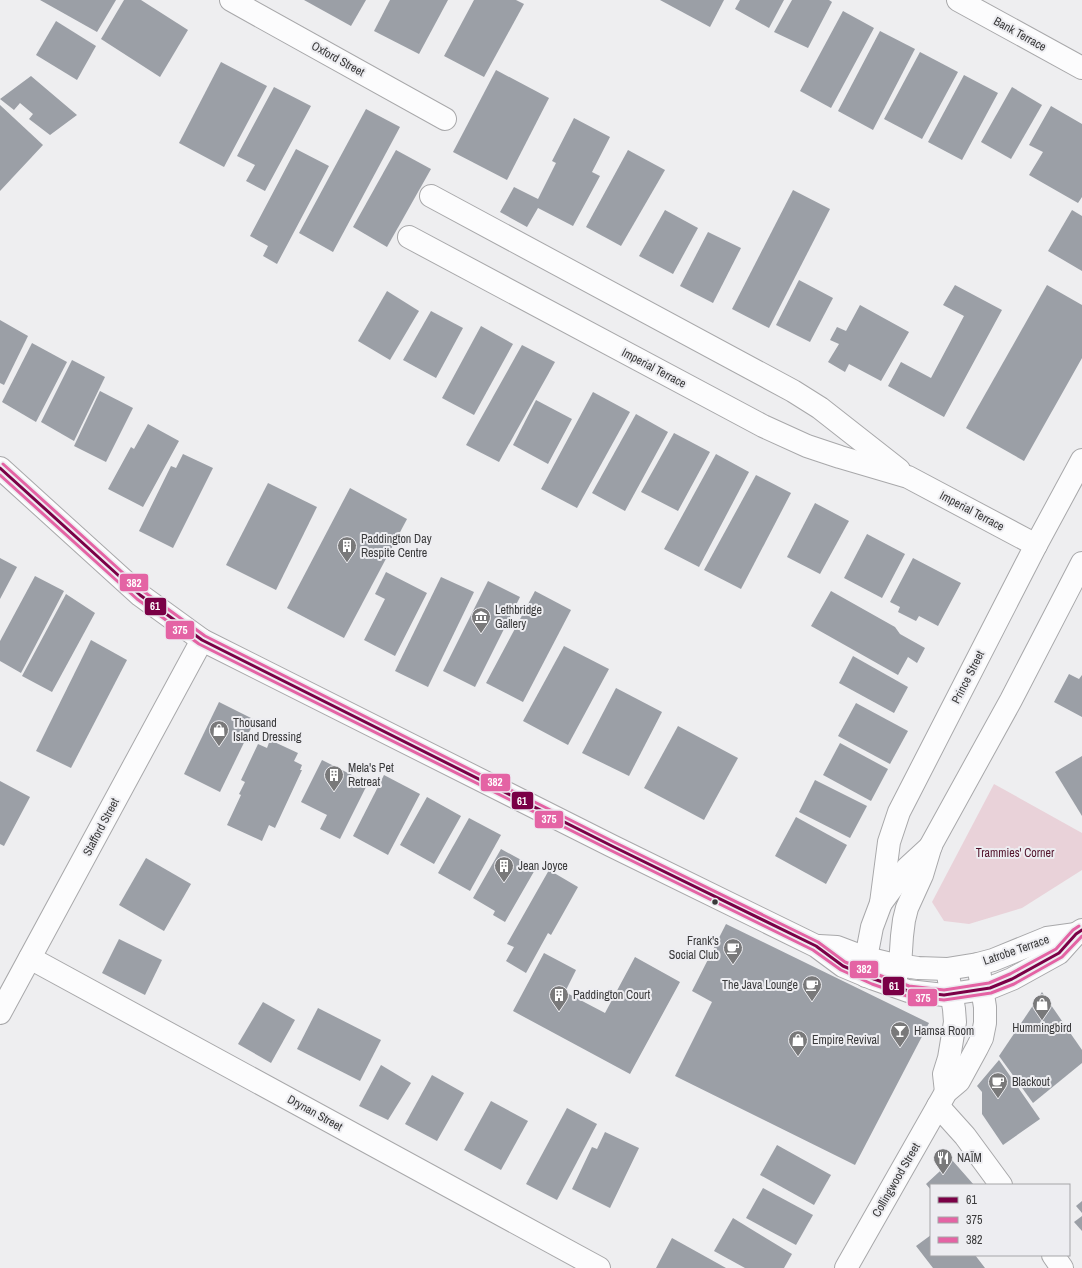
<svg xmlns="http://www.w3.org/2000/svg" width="1082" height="1268" viewBox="0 0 1082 1268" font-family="'Archivo Narrow',sans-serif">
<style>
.green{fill:#e9d2d9}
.building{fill:#9b9fa6}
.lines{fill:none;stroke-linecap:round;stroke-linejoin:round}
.street-casing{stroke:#a8a8aa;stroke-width:24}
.secondary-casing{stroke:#a8a8aa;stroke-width:24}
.street{stroke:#fcfcfd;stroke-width:22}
.secondary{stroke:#fcfcfd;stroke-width:22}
.bus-1-casing{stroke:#ededf1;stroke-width:6}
.bus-2-casing{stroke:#ededf1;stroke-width:6}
.bus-3-casing{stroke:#ededf1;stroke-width:6}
.bus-1{stroke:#7a0046;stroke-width:3}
.bus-2{stroke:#e463a4;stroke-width:3}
.bus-3{stroke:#e463a4;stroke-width:3}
.bus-dot{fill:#3a3a3b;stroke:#ededf1;stroke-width:1.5}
.labels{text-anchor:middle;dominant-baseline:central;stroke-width:4;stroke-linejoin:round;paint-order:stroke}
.street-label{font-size:12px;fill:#3a3a3b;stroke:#ededf1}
.poi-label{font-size:12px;fill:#3a3a3b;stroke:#ededf1;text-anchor:start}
.park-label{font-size:12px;fill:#52142c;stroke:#ededf1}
.line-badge{stroke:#ededf1;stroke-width:1.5}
.badge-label{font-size:11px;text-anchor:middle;font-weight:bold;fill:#fff}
</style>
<rect width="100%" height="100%" fill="#eeeef0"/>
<!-- green -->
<polygon class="green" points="994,784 1082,833 1082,870 1022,908 969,924 944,921 932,902"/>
<!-- building -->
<g class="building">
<polygon points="40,0 116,0 97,32"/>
<polygon points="124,0 141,0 188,30 160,77 101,39"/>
<polygon points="304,0 366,0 351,26"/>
<polygon points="390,0 448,0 419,54 374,31"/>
<polygon points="474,0 516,0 524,4 484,77 444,56"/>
<polygon points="660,0 724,0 710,27"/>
<polygon points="740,0 784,0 769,28 735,9"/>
<polygon points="792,0 829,0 832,2 808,48 774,32"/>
<polygon points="843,11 874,28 831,108 800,91"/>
<polygon points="56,21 96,46 77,80 36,55"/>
<polygon points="880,31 915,49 873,130 838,111"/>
<polygon points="920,52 958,72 922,139 884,119"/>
<polygon points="221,62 267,86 224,167 179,143"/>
<polygon points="496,70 549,98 507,180 453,152"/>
<polygon points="964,75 998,93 962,160 928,142"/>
<polygon points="31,76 77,115 50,135 29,119 33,114 20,103 14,110 0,99"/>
<polygon points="274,87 311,106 265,191 246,181 255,165 237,156"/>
<polygon points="1012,87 1042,105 1011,159 981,142"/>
<polygon points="0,105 43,145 0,191"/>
<polygon points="1051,106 1082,124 1082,197 1078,203 1029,175 1043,152 1029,145"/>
<polygon points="366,109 400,127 333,252 299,233"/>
<polygon points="574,118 610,137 592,172 600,176 573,226 538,208 527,227 500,212 514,187 538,199 556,163 552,161"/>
<polygon points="296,149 329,166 277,264 263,256 268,246 250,236"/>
<polygon points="396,150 431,169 387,247 353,227"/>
<polygon points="628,150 665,170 621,246 586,227"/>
<polygon points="793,190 830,209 769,328 732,309"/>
<polygon points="665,210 698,228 673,274 639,256"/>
<polygon points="1072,210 1082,216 1082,271 1048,251"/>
<polygon points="708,232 741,248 713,303 680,286"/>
<polygon points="799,280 833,298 810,342 776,325"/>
<polygon points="955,285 1002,310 944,417 888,386 901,362 931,378 964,316 943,305"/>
<polygon points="1047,285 1082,305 1082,358 1024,461 966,428"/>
<polygon points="387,291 419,311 390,360 358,341"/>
<polygon points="860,305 909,332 881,381 849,364 845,372 828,362 839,344 830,340 837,327 846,331"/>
<polygon points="431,311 463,328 436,378 403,360"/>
<polygon points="0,320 28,336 4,385 0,383"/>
<polygon points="481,326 513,344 474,415 442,398"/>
<polygon points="32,343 67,362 36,422 2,402"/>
<polygon points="522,345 555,362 499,462 466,445"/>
<polygon points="72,360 105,377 74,441 41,422"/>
<polygon points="100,391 133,408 106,462 74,446"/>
<polygon points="593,392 630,412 577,508 541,489"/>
<polygon points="536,400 572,419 548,464 513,445"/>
<polygon points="636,414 668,432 625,511 592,493"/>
<polygon points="148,424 179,441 143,507 108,489 131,447 134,449"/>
<polygon points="674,433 710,452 678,511 641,492"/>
<polygon points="183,454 213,468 173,548 139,531 171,466 176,468"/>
<polygon points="716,454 749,472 699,567 664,549"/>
<polygon points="756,475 791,493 741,589 704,570"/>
<polygon points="268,483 317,507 276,590 226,565"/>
<polygon points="350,488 407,519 344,638 287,608"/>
<polygon points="815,503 849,521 820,574 787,557"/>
<polygon points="867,534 905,554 882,598 844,578"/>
<polygon points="0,558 17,567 0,599"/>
<polygon points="913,558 961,583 938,626 919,616 916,621 898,612 900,607 890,602"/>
<polygon points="386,572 427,593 395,656 364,640 385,599 375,594"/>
<polygon points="35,576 64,591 21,673 0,661 0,641"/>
<polygon points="441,577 474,592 428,687 395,671"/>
<polygon points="488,581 520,597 475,687 443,671"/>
<polygon points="535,591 571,610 523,702 486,683"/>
<polygon points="831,591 895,627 900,634 925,648 917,663 908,657 898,675 811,626"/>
<polygon points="66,594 95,613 52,692 22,676"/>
<polygon points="91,640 127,660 71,768 36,751"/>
<polygon points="564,646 609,669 568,745 523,721"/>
<polygon points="853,656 908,687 894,713 839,683"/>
<polygon points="1069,674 1079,679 1082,675 1082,717 1054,702"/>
<polygon points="616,688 662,712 629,776 582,753"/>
<polygon points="219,702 255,720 220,792 184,774"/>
<polygon points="856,703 908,731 890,764 838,736"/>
<polygon points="678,726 738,758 704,820 644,788"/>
<polygon points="270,740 298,753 294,761 302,765 300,770 302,770 275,828 269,825 262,841 227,825 241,795 239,794 245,782 241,780 258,744 267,748"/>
<polygon points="840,743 888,769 871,801 823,775"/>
<polygon points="1082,756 1082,816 1055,772"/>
<polygon points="322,760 368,783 340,839 320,829 327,815 301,802"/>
<polygon points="384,775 420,794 388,855 353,836"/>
<polygon points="815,780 867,806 850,838 799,812"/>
<polygon points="0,781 30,797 4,846 0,844"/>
<polygon points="427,797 461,816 434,864 400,845"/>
<polygon points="796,817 847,845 826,884 775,856"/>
<polygon points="469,818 501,835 470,891 438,873"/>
<polygon points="501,849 536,868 505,922 493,915 495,911 473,898"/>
<polygon points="146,858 191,884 164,931 119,905"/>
<polygon points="549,870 578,887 551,935 548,933 526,973 506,961 514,947 507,944"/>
<polygon points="726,924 929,1023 855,1165 675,1076 712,1002 692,991"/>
<polygon points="119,939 162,960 145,995 102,973"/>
<polygon points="544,953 576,970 565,992 605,1013 635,957 680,982 630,1074 513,1011"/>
<polygon points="1042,992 1082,1050 1082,1063 1033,1103 999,1056"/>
<polygon points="263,1002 295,1020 271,1063 238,1044"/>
<polygon points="318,1008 381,1040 360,1081 297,1049"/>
<polygon points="999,1060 1040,1119 1003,1145 982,1114 982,1092 977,1086"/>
<polygon points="381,1065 411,1083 388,1120 359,1106"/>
<polygon points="432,1075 464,1093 437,1141 405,1124"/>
<polygon points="491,1101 528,1121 501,1170 464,1150"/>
<polygon points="567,1108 597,1124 557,1200 526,1184"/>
<polygon points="605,1132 639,1148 610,1208 572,1189 592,1147 597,1149"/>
<polygon points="777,1145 831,1175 814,1205 760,1175"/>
<polygon points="952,1160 974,1185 931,1185 931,1190 926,1184"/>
<polygon points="763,1188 813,1215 796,1245 746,1218"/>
<polygon points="1082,1201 1082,1213 1076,1206"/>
<polygon points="1082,1216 1082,1231 1074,1222"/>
<polygon points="733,1218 792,1254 784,1268 745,1268 714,1251"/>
<polygon points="931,1235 931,1255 975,1255 985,1268 933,1268 916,1246"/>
<polygon points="672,1238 726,1268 656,1268"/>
</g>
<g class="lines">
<!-- street casing -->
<g class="street-casing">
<g id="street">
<polyline points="231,0 445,119"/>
<polyline points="958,0 1082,68"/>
<polyline points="431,196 793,391 820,408 899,470"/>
<polyline points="409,237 763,426 807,446 840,457 908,477 1036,545"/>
<polyline points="881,903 889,842 899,812 1036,545 1082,460"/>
<polyline points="30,958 599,1268"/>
<polyline points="866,976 866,958 872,927 881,903 907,868 931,846"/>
<polyline points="894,982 900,966 902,936 904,920 907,908 922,875 931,845 1011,700 1082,563"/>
<polyline points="0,1013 202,640"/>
<polyline points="946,1092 944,1074 949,1058 955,1022 954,1009 947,969"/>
<polyline points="938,1106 965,1136 1001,1185"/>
<polyline points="1053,1255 1062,1268"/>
<polyline points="846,1268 946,1092 959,1081 977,1048 982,1038 985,1023 985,1007 978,964"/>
</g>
</g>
<!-- secondary casing -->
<g class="secondary-casing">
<g id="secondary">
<polyline points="0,468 140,595 202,640 612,846 816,946 843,966 874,979 908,991 944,995 990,988 1012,979 1059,953 1076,934 1082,930"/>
<polyline points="819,946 837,947 866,958 891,964 918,968 947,969 978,964 993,960 1047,938 1076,934"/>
</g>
</g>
<!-- street -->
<use href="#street" class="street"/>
<!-- secondary -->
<use href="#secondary" class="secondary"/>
<!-- bus-1 casing -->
<g class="bus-1-casing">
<polyline id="bus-1" points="0,468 140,595 202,640 612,846 816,946 843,966 874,979 908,991 944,995 990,988 1012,979 1059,953 1076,934 1082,930"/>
</g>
<!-- bus-2 casing -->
<g class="bus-2-casing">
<polyline id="bus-2" points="0,475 137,599 199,644 610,850 813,950 841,970 872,984 907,996 944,1000 991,993 1014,984 1062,957 1082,936"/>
</g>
<!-- bus-3 casing -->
<g class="bus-3-casing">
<polyline id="bus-3" points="3,464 143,591 205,636 614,842 818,942 845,962 876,974 909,986 944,990 989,983 1010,974 1056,949 1073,930 1079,926"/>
</g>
<!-- bus-1 -->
<use href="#bus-1" class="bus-1"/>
<!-- bus-2 -->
<use href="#bus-2" class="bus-2"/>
<!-- bus-3 -->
<use href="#bus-3" class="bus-3"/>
</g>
<!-- icons -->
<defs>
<g id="building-pin" transform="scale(1)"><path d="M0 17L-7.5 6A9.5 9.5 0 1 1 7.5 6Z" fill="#79797a" stroke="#ededf1"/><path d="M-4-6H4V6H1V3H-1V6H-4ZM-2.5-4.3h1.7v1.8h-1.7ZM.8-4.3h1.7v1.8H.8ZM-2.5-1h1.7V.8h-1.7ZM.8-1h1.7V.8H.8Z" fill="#fff"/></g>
<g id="museum-pin" transform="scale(1)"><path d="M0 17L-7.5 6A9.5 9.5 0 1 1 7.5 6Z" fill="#79797a" stroke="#ededf1"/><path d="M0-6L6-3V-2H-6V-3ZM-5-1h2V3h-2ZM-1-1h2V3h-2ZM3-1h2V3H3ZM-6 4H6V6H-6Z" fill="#fff"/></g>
<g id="shop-pin" transform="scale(1)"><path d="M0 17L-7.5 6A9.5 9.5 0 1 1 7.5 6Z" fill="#79797a" stroke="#ededf1"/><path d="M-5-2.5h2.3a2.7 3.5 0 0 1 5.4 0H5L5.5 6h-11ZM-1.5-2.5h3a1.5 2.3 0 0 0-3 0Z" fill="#fff"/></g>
<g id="cafe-pin" transform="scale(1)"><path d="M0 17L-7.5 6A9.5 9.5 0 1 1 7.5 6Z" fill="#79797a" stroke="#ededf1"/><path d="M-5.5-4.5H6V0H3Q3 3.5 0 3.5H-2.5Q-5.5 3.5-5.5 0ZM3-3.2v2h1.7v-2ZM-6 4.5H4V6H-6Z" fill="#fff"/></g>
<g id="bar-pin" transform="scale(1)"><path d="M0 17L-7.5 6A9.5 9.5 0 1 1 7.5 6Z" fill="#79797a" stroke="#ededf1"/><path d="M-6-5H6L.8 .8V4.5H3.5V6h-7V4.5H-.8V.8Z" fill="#fff"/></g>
<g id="restaurant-pin" transform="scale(1)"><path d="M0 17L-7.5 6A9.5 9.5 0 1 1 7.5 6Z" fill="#79797a" stroke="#ededf1"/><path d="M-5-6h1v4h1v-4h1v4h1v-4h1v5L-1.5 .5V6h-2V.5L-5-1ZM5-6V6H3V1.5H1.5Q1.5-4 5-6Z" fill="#fff"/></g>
</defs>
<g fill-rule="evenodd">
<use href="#building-pin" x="347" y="546"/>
<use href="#museum-pin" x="481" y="617"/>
<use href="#shop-pin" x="219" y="730"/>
<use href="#building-pin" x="334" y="775"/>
<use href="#building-pin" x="504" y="866"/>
<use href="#cafe-pin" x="733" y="948"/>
<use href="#cafe-pin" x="812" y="985"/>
<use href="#building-pin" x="559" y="995"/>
<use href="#shop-pin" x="1042" y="1004"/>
<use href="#bar-pin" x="900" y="1031"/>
<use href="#shop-pin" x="798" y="1040"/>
<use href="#cafe-pin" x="998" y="1082"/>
<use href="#restaurant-pin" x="943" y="1158"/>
</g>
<!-- markers -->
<circle class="bus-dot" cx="715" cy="902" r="3.5"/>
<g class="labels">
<!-- street labels -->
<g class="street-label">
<text transform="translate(1020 34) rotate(29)">Bank Terrace</text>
<text transform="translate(338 59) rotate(29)">Oxford Street</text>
<text transform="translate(654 368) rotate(28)">Imperial Terrace</text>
<text transform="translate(972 511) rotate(28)">Imperial Terrace</text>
<text transform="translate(968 677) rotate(-63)">Prince Street</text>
<text transform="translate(101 827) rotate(-62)">Stafford Street</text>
<text transform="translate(1016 950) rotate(-19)">Latrobe Terrace</text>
<text transform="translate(315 1113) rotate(29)">Drynan Street</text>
<text transform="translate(896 1180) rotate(-60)">Collingwood Street</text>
</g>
<!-- poi labels -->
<g class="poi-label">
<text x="361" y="539">Paddington Day<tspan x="361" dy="14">Respite Centre</tspan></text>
<text x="495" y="610">Lethbridge<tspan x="495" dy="14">Gallery</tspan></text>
<text x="233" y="723">Thousand<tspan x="233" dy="14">Island Dressing</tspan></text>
<text x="348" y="768">Mela's Pet<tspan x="348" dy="14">Retreat</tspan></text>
<text x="518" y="866">Jean Joyce</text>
<text x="719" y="941" text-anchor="end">Frank's<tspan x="719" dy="14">Social Club</tspan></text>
<text x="798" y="985" text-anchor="end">The Java Lounge</text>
<text x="573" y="995">Paddington Court</text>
<text x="1042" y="1028" text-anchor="middle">Hummingbird</text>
<text x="914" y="1031">Hamsa Room</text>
<text x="812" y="1040">Empire Revival</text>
<text x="1012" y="1082">Blackout</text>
<text x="957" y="1158">NAÏM</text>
</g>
<!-- park labels -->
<g class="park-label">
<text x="1015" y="853">Trammies' Corner</text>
</g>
</g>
<g class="line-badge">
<rect x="119" y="573" width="30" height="19" rx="4" fill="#e463a4"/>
<rect x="144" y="597" width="23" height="19" rx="4" fill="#7a0046"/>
<rect x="165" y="620" width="30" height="20" rx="4" fill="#e463a4"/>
<rect x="480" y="773" width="31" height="19" rx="4" fill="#e463a4"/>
<rect x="511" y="791" width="23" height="19" rx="4" fill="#7a0046"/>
<rect x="534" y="810" width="30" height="19" rx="4" fill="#e463a4"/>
<rect x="849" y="960" width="30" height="19" rx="4" fill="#e463a4"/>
<rect x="882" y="976" width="23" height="20" rx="4" fill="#7a0046"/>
<rect x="907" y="988" width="31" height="19" rx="4" fill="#e463a4"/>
</g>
<g class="badge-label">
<text x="134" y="587">382</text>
<text x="155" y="610">61</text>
<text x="180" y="634">375</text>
<text x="495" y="786">382</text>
<text x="522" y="805">61</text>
<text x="549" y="823">375</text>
<text x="864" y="973">382</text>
<text x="894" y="990">61</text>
<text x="923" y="1002">375</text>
</g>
<!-- legend -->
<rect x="930" y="1184" width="140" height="72" fill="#ededf1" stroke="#a5a5a8"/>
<rect x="938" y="1197" width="20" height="6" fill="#7a0046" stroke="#a5a5a8"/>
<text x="966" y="1204" font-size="12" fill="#3a3a3b">61</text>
<rect x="938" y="1217" width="20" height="6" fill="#e463a4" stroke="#a5a5a8"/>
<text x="966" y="1224" font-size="12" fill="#3a3a3b">375</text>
<rect x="938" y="1237" width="20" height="6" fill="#e463a4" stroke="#a5a5a8"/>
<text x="966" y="1244" font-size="12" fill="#3a3a3b">382</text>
</svg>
